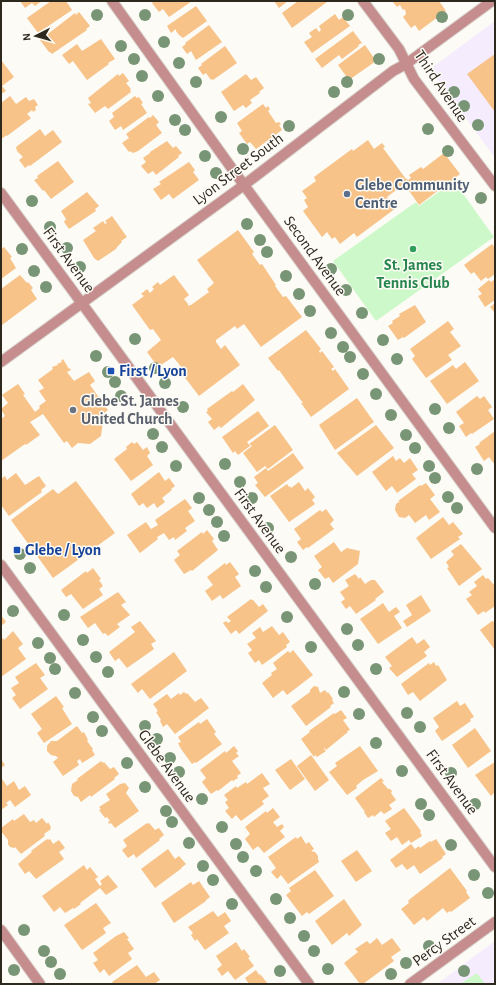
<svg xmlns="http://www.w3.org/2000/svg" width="496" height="985" viewBox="0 0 496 985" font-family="'Alegreya Sans',sans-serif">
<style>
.education{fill:#f5edfe}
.green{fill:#cdf9ca}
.building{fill:#f7c389}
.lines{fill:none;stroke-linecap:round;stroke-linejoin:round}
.minor-casing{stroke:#d8d5ce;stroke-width:12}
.minor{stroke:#c68d8e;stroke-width:10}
.tree{fill:#789575}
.service-dot{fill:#5c6f8a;stroke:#fdfbf5;stroke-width:1.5}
.leisure-dot{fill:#2e9e5b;stroke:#fdfbf5;stroke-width:1.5}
.transit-dot{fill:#1a4fb4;stroke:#fdfbf5;stroke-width:1.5}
.worship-dot{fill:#6b7280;stroke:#fdfbf5;stroke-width:1.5}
.labels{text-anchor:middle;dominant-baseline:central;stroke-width:3;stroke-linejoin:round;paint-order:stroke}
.street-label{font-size:16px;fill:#2e291f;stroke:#fdfbf5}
.service-label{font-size:16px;font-weight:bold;fill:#4e5e75;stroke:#fdfbf5;text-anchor:start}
.leisure-label{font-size:16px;font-weight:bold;fill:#27864d;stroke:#fdfbf5}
.transit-label{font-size:16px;font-weight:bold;fill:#164399;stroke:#fdfbf5;text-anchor:start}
.worship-label{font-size:16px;font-weight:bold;fill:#5b616d;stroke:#fdfbf5;text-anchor:start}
</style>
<rect width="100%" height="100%" fill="#fdfbf5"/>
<!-- education -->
<g class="education">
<polygon points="495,21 495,158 434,75 434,66"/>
<polygon points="495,941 495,984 437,984"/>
</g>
<!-- green -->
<g class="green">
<polygon points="454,181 494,237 376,321 333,261 416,202 419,206"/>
<polygon points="477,973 485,984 460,984"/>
</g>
<!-- building -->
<g class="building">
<polygon points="20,1 42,1 35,6 32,3 25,8"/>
<polygon points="51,1 66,1 72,10 38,33 27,18"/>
<polygon points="154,1 192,1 169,17 163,9 159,12 152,3"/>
<polygon points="274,1 288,1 279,8"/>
<polygon points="298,1 326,1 327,2 292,28 282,13"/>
<polygon points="392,1 439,1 446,11 419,31 415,25 411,28 403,17 406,14 405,9 403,10 400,5 397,7"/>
<polygon points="196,6 207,21 183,38 179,35 176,31 176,29 171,33 167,26"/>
<polygon points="79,12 90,26 86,29 87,30 52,54 50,52 49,52 40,40 75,13 76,15"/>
<polygon points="335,14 339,20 343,17 350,26 312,53 304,42 312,37 309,33 316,28 319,32 321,30 319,26"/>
<polygon points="209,25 222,42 196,60 191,51 187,54 182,47 186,44 185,43"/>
<polygon points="353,31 362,43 358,45 359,46 342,59 339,55 322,68 315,59"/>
<polygon points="101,39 115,59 108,63 109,64 87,80 73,61 69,64 62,55 77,44 82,51"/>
<polygon points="365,45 376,61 349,80 338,65"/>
<polygon points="225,46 237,63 213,80 212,79 211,80 206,73 203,75 198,68 202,65 201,64"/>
<polygon points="495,54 495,112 467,74"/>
<polygon points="1,60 14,77 2,86 6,91 1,94"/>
<polygon points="123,73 129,81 126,83 131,89 130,90 131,92 108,109 105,106 95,113 88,104 91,103 88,98 118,74 119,76"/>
<polygon points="246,74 251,80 256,77 264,88 259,92 260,93 250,100 252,103 246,108 243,105 234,111 221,92"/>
<polygon points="10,96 16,104 26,97 29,101 34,99 38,105 35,107 36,110 33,112 32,110 27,114 31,118 7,136 7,135 1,139 1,114 2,113 1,103"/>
<polygon points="135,96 137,98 139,97 143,103 141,104 147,113 123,130 121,126 115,130 109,121 114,117 112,113"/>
<polygon points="263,104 266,108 268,106 270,109 268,111 276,123 279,122 281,124 279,125 282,130 256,149 250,142 247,144 239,133 242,131 237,123"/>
<polygon points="153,115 159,122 156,125 162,133 138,151 133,153 130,151 129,152 122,143 129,138 126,134 149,117 150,118"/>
<polygon points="40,129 45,136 53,130 62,142 30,166 29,165 25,168 19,160 23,157 17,151 16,147"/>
<polygon points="368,140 374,149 382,143 385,147 383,148 406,179 407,179 408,180 411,178 409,175 421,167 423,169 444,153 460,174 419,205 405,185 401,189 400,187 387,197 396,208 357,237 354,233 340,244 335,237 332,239 327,232 322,237 303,211 308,207 304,200 307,198 302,191 316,181 314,177 352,149 353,151"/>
<polygon points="167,141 173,148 176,146 182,153 178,156 179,157 156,175 153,171 148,174 141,166 146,162 143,158 150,153 150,152"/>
<polygon points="58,161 74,182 51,199 44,190 43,191 34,180 38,178 37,176"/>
<polygon points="189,162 195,170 193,172 199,180 173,199 169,194 161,200 153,189 161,184 159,182"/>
<polygon points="87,192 99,206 95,209 96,211 69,229 64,222 66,219 61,211"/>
<polygon points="112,216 127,237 121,241 122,242 117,247 116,249 98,261 94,258 83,240 96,231 93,228 103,221 105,224 107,223 105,221"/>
<polygon points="238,230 254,252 252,254 260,265 262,264 276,285 275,286 283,297 286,296 302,317 261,347 244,324 237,329 235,326 216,340 216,342 221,349 225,345 240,365 199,396 180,371 183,369 173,357 158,367 147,352 161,340 153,329 150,330 132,305 144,296 141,294 147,289 150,293 154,289 152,287 158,282 160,285 174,275 189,295 184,299 188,304 188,306 190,305 191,305 209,292 207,289 214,283 197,260"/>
<polygon points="492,244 495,248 495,274 488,279 486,277 481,281 474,272 471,274 464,265"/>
<polygon points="4,247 12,257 10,258 16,268 1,279 1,249"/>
<polygon points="20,275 27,283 28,282 33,288 31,290 37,299 2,325 1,289"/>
<polygon points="495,279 495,300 485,307 478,296 482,294 478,289 489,280 491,282"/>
<polygon points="495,303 495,313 490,307"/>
<polygon points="415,305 426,322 404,338 403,337 398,340 388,326 393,323 392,321 400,316 399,314"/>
<polygon points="448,321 454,329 450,332 461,346 448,355 452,360 426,378 412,359 415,356 410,349"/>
<polygon points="306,330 321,349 319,351 320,353 322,351 334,367 331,369 333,371 335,369 349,389 311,417 301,403 303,403 297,395 279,370 278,371 268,358"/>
<polygon points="63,359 69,369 70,368 71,370 67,372 74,381 89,372 95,381 90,385 108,410 102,415 105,419 103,421 101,436 90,444 78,443 72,448 67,441 64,443 43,414 30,422 40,435 26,445 25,444 1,461 1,419 5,416 1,409 8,403 2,395 18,384 25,394 23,395 35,412 40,408 39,406 46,401 39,391 44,388 38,380 53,369 52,367 58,365 57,364 62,362 61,361"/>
<polygon points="465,362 479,381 447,404 430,381 453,365 456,369"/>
<polygon points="243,384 255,400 221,428 219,426 214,430 208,422 212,419 206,412 208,411 207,409 232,391 233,392"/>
<polygon points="477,396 480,399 484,396 492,407 488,410 494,419 472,434 471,433 466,437 459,426 464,423 456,412"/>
<polygon points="357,398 374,422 335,450 319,425"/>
<polygon points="258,411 269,426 247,442 250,446 238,455 235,451 233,453 222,437"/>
<polygon points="275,425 293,450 268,469 265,466 257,472 243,453 252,446 249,444"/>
<polygon points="376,425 394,448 357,476 337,453"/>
<polygon points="495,431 495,465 489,457 484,461 475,447 480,444 479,443"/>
<polygon points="132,442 134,444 137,442 143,450 147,447 150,453 147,456 153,465 131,481 114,459 127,449 126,447"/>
<polygon points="293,453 304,468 265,497 255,485 258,483 254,477 266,468 268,471"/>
<polygon points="393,456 396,461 400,458 404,463 410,458 418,470 412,474 416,479 397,493 392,486 386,491 372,472"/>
<polygon points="159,472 165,481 169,478 175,486 171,489 172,490 162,498 165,502 157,508 154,503 147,508 143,503 139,506 131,494"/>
<polygon points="16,473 25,485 39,476 46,486 41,490 42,492 9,516 1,505 1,479 5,476 7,480"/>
<polygon points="76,481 115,533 53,578 11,520 53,489 58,494"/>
<polygon points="299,482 305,491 308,488 315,497 312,500 315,504 289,522 270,496 287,484 289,487 290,486 291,488"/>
<polygon points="426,483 435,495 430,499 440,512 429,520 426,515 415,523 409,515 405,518 399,517 395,510 396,504 400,501 398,501 420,485 421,486"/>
<polygon points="185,499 192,508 188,511 195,521 185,528 187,531 175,540 174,537 169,540 164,533 157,537 158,539 140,553 127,535 146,522 151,529 158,525 155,520"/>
<polygon points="326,509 334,520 330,524 334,529 308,548 307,547 303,550 297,542 301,539 294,529 320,510 322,512"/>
<polygon points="443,517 449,525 453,522 463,534 458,537 460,539 431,559 416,538"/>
<polygon points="207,530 214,539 212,541 218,550 192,571 191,570 184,574 174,560 180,555 177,551 202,532 203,534"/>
<polygon points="334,542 341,552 347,548 360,551 358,564 333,583 329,577 325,579 318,570 322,567 314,556"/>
<polygon points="461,544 482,569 459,586 447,568 449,567 446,562 454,555 451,551"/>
<polygon points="230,562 239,574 235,577 241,586 223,599 220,595 212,601 205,591 213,585 207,577 225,563 226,565"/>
<polygon points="93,568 101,579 99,580 103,586 99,589 103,595 83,609 71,594 66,597 61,590 86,571 87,573"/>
<polygon points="355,574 359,579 360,577 365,584 371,580 375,580 384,592 375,599 376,600 356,614 350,606 346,609 341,602 345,599 340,592 349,586 345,580"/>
<polygon points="483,575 486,579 488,578 495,586 495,606 485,613 484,611 478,615 466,599 472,595 469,592 477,586 474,582"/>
<polygon points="118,592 126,602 121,605 130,615 117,624 120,627 108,636 105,633 103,634 95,623 88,628 80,617"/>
<polygon points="421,595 431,611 407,627 403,621 412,615 406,605"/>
<polygon points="251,599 252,600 253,600 259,607 263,604 268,611 239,634 236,630 231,634 223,623 226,621 228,623 231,621 227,617"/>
<polygon points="383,603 389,612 396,607 400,612 394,616 402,628 378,644 360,619"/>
<polygon points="1,615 6,622 1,626"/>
<polygon points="140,621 156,641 151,644 154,649 127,668 119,658 115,661 109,652 135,632 131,627"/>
<polygon points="492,621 495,622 495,650 480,630"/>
<polygon points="272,626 279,635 283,632 290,642 286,645 287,647 262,665 259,660 255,663 248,653 252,650 247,644 256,638 252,633 260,627 263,632"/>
<polygon points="13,631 23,644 18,648 26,659 1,677 1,640 3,638 4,640"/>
<polygon points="412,637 417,644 424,639 430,647 424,652 427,656 397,677 389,668 392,666 385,657"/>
<polygon points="293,650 313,675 287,695 283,690 273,698 262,683 272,675 271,673 277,669 273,663 288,651 290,653"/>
<polygon points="174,652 187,671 150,699 142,689 138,693 131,684"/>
<polygon points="434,662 436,666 438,665 447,680 420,701 413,692 408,695 401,684 429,663 430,665"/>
<polygon points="36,663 45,675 40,678 48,689 20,709 12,698 16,695 11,688 19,683 15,677"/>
<polygon points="314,686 318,687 320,693 325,690 327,693 328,692 333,699 332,700 334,703 330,706 331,707 306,726 291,706 310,692 310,690"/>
<polygon points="184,692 186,694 187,693 195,702 201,698 209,708 175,734 167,724 163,727 160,721 161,720 156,712 158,711 153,704 167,694 171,699 179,693 180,695"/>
<polygon points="56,696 64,707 62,708 72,724 44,743 37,733 42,729 31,714"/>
<polygon points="457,701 460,706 465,703 474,717 470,719 471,721 442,741 435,731 439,727 433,718"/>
<polygon points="341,710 347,718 343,720 350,730 347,731 348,732 326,750 325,748 324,749 326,751 317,757 315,755 314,757 301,739 310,732 309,731 334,713 335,714"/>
<polygon points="207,719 216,732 214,734 222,744 196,763 195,762 192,764 181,749 178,743 181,742 178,737 199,722 200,724"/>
<polygon points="77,726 82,733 84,732 88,740 87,741 93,749 92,750 95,755 82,763 80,759 77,761 79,765 63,776 53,762 58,758 56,756 51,755 47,751 47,746 51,741 57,741"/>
<polygon points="475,728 491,751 468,768 452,745"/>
<polygon points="234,746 238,751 236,753 239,756 232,761 241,773 237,776 238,778 233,781 232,780 218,791 217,790 211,794 202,782 206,778 200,770 225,751 226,753"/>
<polygon points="360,746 378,771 363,780 356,786 357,788 347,795 329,772 337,766 335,763"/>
<polygon points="311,755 329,780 315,791 297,766"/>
<polygon points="1,759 5,765 1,768"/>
<polygon points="291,759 305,779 290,790 275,770"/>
<polygon points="101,761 103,763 104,762 110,769 114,767 119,774 114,778 115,779 91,797 90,795 81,802 78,797 74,796 71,791 72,784 78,780 77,779"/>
<polygon points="495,762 495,792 491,796 475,775"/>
<polygon points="262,773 270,784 263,788 269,796 262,801 264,804 241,821 236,815 232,819 225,811 229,808 225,802 228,800 224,795 236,786 237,788 246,782 247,784"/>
<polygon points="381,778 384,781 382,782 388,789 390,789 392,791 391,793 396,800 389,805 392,809 384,814 381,811 374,817 373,815 368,818 364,812 365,812 355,798"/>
<polygon points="2,779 7,786 14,781 19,790 25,786 31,795 15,807 10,800 6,803 8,805 1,810 1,780"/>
<polygon points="125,783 129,788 126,793 139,811 115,828 111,823 109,824 108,822 110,821 107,817 105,818 99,810 101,809 99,807 110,800 106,794 120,784"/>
<polygon points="273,808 280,817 273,822 277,827 282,824 284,827 280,831 285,837 264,853 258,846 253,850 245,839 250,834 245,827 266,811 267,813"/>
<polygon points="404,808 421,831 420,832 422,836 411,843 409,840 402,845 397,837 391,841 385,833 391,829 385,821"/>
<polygon points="24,814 30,822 34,820 36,823 42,818 47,824 48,822 51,827 50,828 51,829 44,834 45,836 21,854 15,847 14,848 10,847 8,844 8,840 1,831 1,828 13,819 14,821"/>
<polygon points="147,823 148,824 149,823 155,830 159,828 164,835 159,839 160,840 136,858 134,854 128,858 122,850 127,846 123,840"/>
<polygon points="301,836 306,844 309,842 314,849 311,851 315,852 318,856 318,859 319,862 288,884 281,875 277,879 271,872 276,868 268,857 296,837 297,839"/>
<polygon points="47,839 48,840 50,839 53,844 59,840 65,848 59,852 64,859 36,879 29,871 25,874 18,864 32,852 31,851"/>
<polygon points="436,839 446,854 442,857 443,858 420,874 414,865 407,870 402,864 396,868 390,860 411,844 415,849 419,846 420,848 430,841 431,842"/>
<polygon points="168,849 175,859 179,856 186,864 181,868 182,868 155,888 141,869"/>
<polygon points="357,850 372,871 356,882 341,861"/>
<polygon points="84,865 87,870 90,867 98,877 95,879 100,886 102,884 100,881 108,875 118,887 106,895 100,888 80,903 81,904 74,909 73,908 65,913 60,907 54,912 42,896"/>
<polygon points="450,868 467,891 466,892 470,898 451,912 450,911 447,913 443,908 427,921 424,917 414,925 401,909 409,903 408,901 410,899"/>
<polygon points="315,870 334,896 309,914 307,912 302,916 286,895 291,891 289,888"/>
<polygon points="199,881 210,897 206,900 206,901 174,923 161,903 191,882 193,885"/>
<polygon points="344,899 362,925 349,936 347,933 332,945 315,921"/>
<polygon points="96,903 111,923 103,928 106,933 82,950 64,925"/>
<polygon points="213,911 218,917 225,912 231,921 224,926 229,933 205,950 197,939 195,941 191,935 193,933 188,927"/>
<polygon points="124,932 129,938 127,939 134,949 128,953 132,959 109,976 104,969 100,973 93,963 98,960 93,953 116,936"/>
<polygon points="377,938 382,945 392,938 401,950 391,957 394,961 363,984 360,984 344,963 358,952 355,949 367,941 370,944"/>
<polygon points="236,942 242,951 244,949 250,957 248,958 254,966 235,980 228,971 222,976 217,969 222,965 216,956"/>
<polygon points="137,965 146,977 154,972 160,980 154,984 114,984 112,982"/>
<polygon points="256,970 259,975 260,974 268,984 249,984 245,978"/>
</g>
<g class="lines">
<!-- minor casing -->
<g class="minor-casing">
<g id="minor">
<polyline points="112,1 233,170 495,528"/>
<polyline points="363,1 399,49 414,79 495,186"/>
<polyline points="1,193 495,867"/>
<polyline points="1,362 244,185 393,71 406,64 492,1"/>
<polyline points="1,565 309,984"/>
<polyline points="1,930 40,984"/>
<polyline points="410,984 495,922"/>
</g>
</g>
<!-- minor -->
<use href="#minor" class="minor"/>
</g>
<!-- trees -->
<g class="tree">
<circle cx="97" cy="15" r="6"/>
<circle cx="145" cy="15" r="6"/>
<circle cx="348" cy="15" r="6"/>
<circle cx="442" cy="17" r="6"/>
<circle cx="164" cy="42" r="6"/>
<circle cx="121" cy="46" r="6"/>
<circle cx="134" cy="59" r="6"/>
<circle cx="379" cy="59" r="6"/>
<circle cx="179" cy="63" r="6"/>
<circle cx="142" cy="76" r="6"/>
<circle cx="196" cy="82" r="6"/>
<circle cx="347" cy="82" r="6"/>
<circle cx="334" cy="92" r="6"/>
<circle cx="454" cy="92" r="6"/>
<circle cx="158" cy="96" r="6"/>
<circle cx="464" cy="106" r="6"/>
<circle cx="221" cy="117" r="6"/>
<circle cx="175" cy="120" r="6"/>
<circle cx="478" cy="125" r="6"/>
<circle cx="289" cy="126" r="6"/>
<circle cx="428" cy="129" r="6"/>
<circle cx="185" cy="130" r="6"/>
<circle cx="243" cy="149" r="6"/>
<circle cx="448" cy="151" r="6"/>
<circle cx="205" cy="156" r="6"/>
<circle cx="216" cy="173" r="6"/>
<circle cx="481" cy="198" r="6"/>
<circle cx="32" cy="201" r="6"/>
<circle cx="247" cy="224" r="6"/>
<circle cx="50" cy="227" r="6"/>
<circle cx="260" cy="240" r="6"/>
<circle cx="67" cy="248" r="6"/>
<circle cx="22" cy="249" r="6"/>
<circle cx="267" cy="252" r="6"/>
<circle cx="80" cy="267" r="6"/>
<circle cx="331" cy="269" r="6"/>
<circle cx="34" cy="271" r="6"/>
<circle cx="286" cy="276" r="6"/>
<circle cx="46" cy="287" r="6"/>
<circle cx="346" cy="290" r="6"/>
<circle cx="299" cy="294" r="6"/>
<circle cx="310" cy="311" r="6"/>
<circle cx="362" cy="313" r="6"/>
<circle cx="331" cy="333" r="6"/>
<circle cx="135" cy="339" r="6"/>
<circle cx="383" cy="340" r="6"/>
<circle cx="343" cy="347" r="6"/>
<circle cx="96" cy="356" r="6"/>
<circle cx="350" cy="357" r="6"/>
<circle cx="397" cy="359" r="6"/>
<circle cx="155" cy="368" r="6"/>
<circle cx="108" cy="372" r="6"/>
<circle cx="363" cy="374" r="6"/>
<circle cx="115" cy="382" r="6"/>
<circle cx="165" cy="383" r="6"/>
<circle cx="376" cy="394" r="6"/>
<circle cx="121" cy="396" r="6"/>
<circle cx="183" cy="407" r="6"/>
<circle cx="435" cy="409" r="6"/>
<circle cx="391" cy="415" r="6"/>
<circle cx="449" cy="428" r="6"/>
<circle cx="153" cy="434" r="6"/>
<circle cx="406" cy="435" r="6"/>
<circle cx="162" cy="447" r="6"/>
<circle cx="415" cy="448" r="6"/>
<circle cx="225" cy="464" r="6"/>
<circle cx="176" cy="466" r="6"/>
<circle cx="429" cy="466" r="6"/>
<circle cx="477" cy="469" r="6"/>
<circle cx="435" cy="478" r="6"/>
<circle cx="240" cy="482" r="6"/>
<circle cx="448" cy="497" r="6"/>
<circle cx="199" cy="498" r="6"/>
<circle cx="252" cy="498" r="6"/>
<circle cx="457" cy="508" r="6"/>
<circle cx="209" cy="510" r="6"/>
<circle cx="217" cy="522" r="6"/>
<circle cx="268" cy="528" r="6"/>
<circle cx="224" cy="536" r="6"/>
<circle cx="20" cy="554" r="6"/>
<circle cx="291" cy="557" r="6"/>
<circle cx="30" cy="568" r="6"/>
<circle cx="255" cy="571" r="6"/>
<circle cx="315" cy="584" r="6"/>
<circle cx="266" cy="587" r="6"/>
<circle cx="13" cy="611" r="6"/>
<circle cx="64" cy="615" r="6"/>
<circle cx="287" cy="617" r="6"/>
<circle cx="347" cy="629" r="6"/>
<circle cx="83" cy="640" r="6"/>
<circle cx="38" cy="643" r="6"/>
<circle cx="358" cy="645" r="6"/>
<circle cx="311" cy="647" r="6"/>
<circle cx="96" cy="657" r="6"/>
<circle cx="50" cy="658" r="6"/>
<circle cx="55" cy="669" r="6"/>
<circle cx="376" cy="669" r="6"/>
<circle cx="108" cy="672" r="6"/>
<circle cx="344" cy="692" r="6"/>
<circle cx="75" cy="693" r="6"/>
<circle cx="407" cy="713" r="6"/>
<circle cx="359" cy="714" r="6"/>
<circle cx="93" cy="717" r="6"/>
<circle cx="145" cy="726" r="6"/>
<circle cx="420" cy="727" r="6"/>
<circle cx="102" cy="731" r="6"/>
<circle cx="157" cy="739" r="6"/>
<circle cx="376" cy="743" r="6"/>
<circle cx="170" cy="758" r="6"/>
<circle cx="127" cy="763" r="6"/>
<circle cx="402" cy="771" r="6"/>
<circle cx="179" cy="772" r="6"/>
<circle cx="451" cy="773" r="6"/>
<circle cx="145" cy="787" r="6"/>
<circle cx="202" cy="799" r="6"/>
<circle cx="421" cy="804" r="6"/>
<circle cx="475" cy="804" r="6"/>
<circle cx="166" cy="811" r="6"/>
<circle cx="429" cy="815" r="6"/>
<circle cx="172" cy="822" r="6"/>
<circle cx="222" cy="827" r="6"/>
<circle cx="189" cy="843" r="6"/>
<circle cx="236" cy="844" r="6"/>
<circle cx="451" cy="845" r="6"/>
<circle cx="243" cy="857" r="6"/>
<circle cx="203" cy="866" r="6"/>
<circle cx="256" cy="871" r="6"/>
<circle cx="474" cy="875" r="6"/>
<circle cx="213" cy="880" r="6"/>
<circle cx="488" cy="893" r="6"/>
<circle cx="276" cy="899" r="6"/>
<circle cx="232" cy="904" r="6"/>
<circle cx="290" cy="918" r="6"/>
<circle cx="24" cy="930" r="6"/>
<circle cx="304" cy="936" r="6"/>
<circle cx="429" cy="946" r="6"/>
<circle cx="44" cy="951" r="6"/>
<circle cx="314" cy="951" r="6"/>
<circle cx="51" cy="962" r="6"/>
<circle cx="406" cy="963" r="6"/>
<circle cx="328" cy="969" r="6"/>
<circle cx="14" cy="970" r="6"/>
<circle cx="280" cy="971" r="6"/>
<circle cx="464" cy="971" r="6"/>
<circle cx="60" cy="974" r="6"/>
<circle cx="391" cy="974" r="6"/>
</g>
<!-- markers -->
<circle class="service-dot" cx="347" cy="194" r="4"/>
<circle class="leisure-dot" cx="413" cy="249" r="4"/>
<g class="transit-dot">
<rect x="107" y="367" width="8" height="8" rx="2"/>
<rect x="13" y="546" width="8" height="8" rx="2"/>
</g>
<circle class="worship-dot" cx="73" cy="410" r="4"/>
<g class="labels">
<!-- street labels -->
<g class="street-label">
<text transform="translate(441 86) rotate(56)">Third Avenue</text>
<text transform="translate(238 169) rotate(-37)">Lyon Street South</text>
<text transform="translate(315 256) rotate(54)">Second Avenue</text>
<text transform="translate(69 260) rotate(54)">First Avenue</text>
<text transform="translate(260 521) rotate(54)">First Avenue</text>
<text transform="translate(167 766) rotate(54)">Glebe Avenue</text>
<text transform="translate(452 782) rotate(54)">First Avenue</text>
<text transform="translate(444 941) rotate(-36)">Percy Street</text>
</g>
<!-- service labels -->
<g class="service-label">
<text x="355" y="185">Glebe Community<tspan x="355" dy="18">Centre</tspan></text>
</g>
<!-- leisure labels -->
<g class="leisure-label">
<text x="413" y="265">St. James<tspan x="413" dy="18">Tennis Club</tspan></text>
</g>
<!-- transit labels -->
<g class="transit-label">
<text x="119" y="371">First / Lyon</text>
<text x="25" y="550">Glebe / Lyon</text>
</g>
<!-- worship labels -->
<g class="worship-label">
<text x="81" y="401">Glebe St. James<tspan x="81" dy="18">United Church</tspan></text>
</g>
</g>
<!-- border -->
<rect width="496" height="985" fill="none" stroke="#2e291f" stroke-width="4"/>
<!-- north arrow -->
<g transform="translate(36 36) rotate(264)" stroke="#fdfbf5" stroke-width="3" paint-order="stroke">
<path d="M0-3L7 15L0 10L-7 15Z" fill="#2e291f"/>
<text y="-6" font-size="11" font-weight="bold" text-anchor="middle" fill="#2e291f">N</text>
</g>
</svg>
